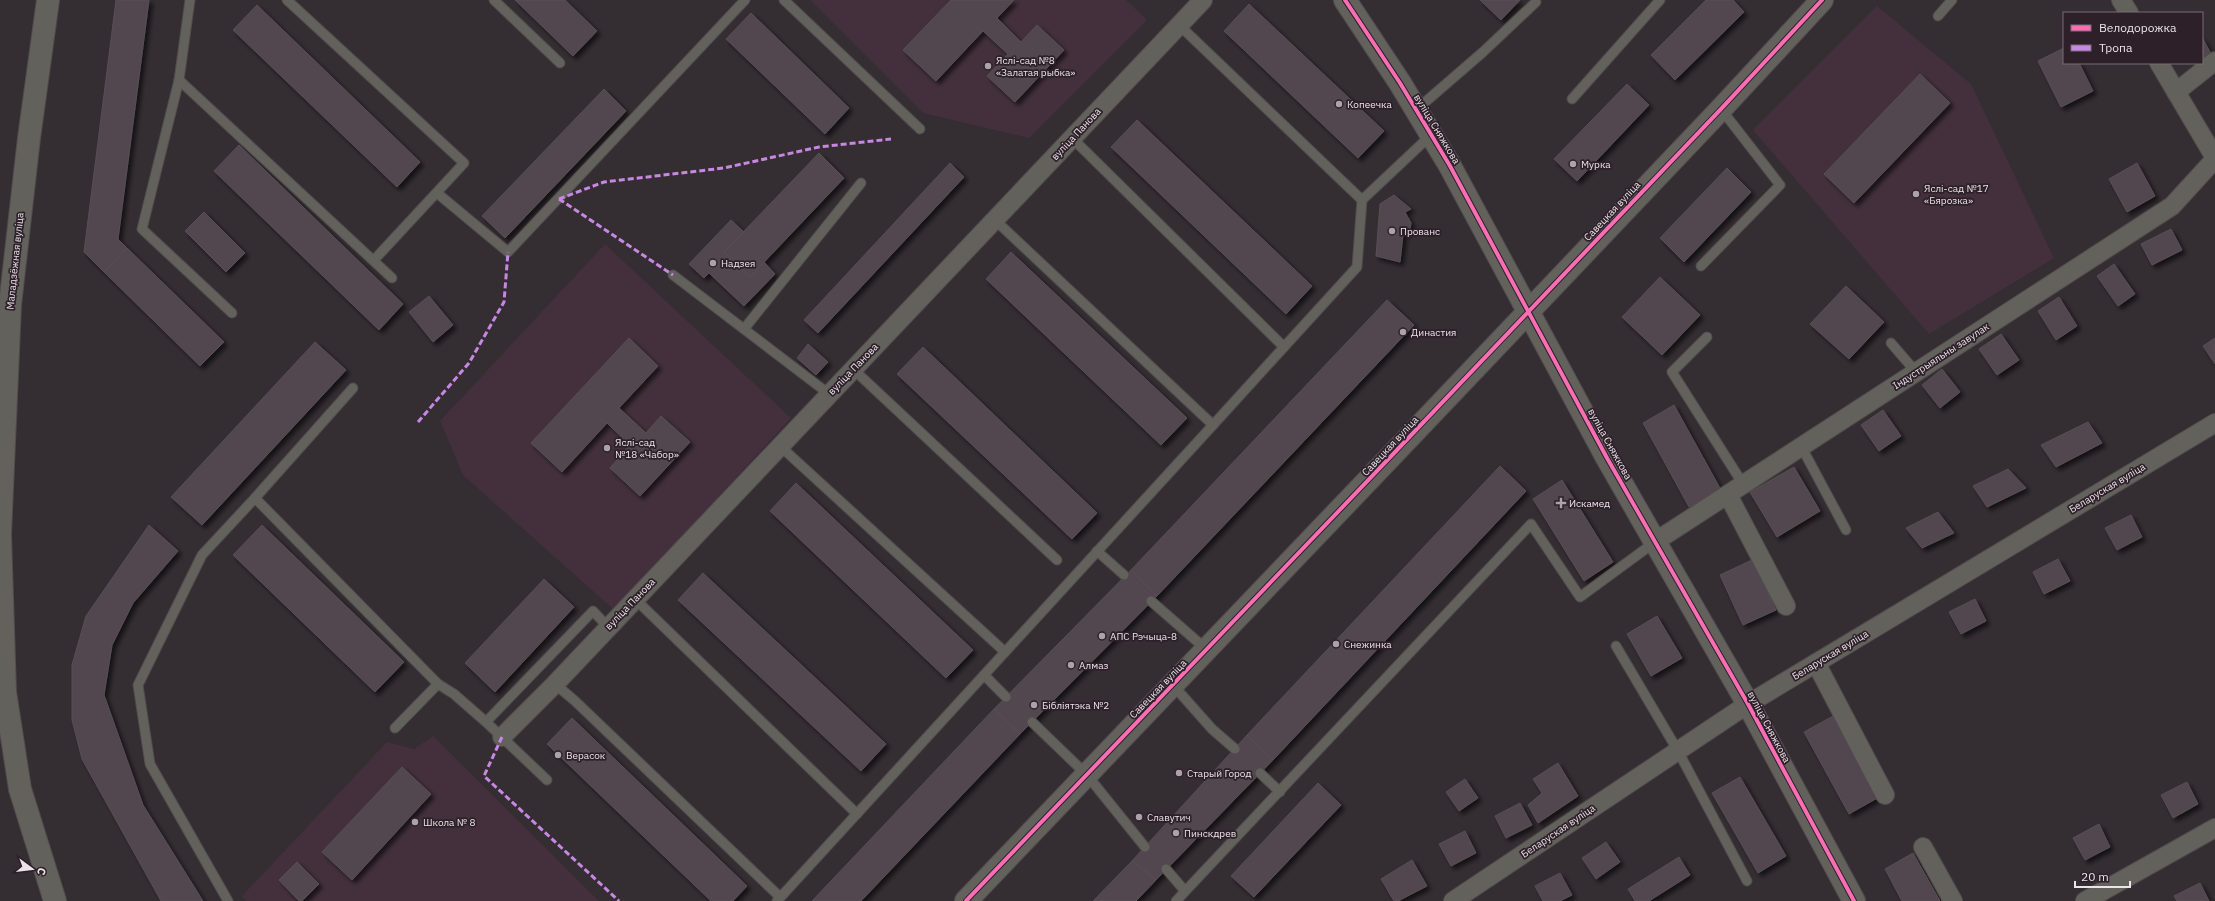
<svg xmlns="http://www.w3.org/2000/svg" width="2215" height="901" viewBox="0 0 2215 901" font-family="'IBM Plex Sans',sans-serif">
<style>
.built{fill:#43303c}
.building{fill:#534650;stroke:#565054;filter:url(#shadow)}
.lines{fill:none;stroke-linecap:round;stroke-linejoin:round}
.service-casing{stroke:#514b4e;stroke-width:11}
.minor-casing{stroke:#514b4e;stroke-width:20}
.tertiary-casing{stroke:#514b4e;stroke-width:24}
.service{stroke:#62615c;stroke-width:9}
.minor{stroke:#62615c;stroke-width:18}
.tertiary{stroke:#62615c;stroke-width:22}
.quiet{stroke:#c787e3;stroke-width:3;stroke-dasharray:6 3;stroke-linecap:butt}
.cycleway-casing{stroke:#2d2029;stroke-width:6}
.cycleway{stroke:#f96db3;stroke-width:4}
.poi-dot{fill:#aca3a9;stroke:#2d2029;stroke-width:1.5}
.labels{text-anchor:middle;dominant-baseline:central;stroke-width:3.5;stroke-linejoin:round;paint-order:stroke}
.poi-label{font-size:10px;fill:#ece3e9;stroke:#2d2029;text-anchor:start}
.street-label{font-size:10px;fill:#ece3e9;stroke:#2d2029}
</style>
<defs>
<filter id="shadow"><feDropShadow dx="3.5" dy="3.5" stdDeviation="2" flood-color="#0009"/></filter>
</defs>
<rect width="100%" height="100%" fill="#342d32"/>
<!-- built -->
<g class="built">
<polygon points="810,0 1126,0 1147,20 1029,138 923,113"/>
<polygon points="1877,6 1971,84 2054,258 1929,334 1753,130"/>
<polygon points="605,244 791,418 614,610 463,475 440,421"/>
<polygon points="433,736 599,901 246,901 242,896 387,742 414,749"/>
</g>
<!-- building -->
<g class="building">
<polygon points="116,0 149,0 118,239 127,248 104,272 84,252"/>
<polygon points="515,0 565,0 597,31 573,56"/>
<polygon points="951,0 1014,0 997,18 1021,42 1037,25 1064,50 1015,102 987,76 1008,54 983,31 936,81 903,50"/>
<polygon points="1480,0 1520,0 1501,20"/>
<polygon points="1706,0 1733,0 1744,12 1675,80 1651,55"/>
<polygon points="1249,4 1384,131 1358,158 1224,31"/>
<polygon points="257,5 420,162 397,187 233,30"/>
<polygon points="751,13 849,108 825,134 726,39"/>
<polygon points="2202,37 2211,54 2202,59"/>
<polygon points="2064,48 2064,63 2079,63 2093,91 2061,107 2038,61"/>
<polygon points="1920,74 1950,103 1854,203 1824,174"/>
<polygon points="1627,84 1649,105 1577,181 1554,159"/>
<polygon points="604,89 626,111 505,238 482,216"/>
<polygon points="1137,120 1312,286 1286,314 1111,147"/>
<polygon points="239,145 403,304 379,330 214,171"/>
<polygon points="819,153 844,178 750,277 724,252"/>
<polygon points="950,163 964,177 818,333 804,320"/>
<polygon points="2137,163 2155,196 2127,212 2109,179"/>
<polygon points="1727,168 1751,192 1684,262 1660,238"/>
<polygon points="1394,195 1411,209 1405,212 1411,223 1410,230 1403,235 1400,262 1376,256 1380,204"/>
<polygon points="204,212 245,253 226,272 185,231"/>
<polygon points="731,220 744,232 724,252 750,277 764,262 775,274 744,306 709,273 704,278 689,264"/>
<polygon points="2171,229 2182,250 2152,265 2141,244"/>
<polygon points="127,248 224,342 200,366 104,272"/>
<polygon points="1011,252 1187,418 1161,445 986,279"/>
<polygon points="2114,264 2135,294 2118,306 2097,276"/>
<polygon points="1660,277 1700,315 1662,355 1622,317"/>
<polygon points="1846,286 1884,322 1849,359 1810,324"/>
<polygon points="429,296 453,325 433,342 409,312"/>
<polygon points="2059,297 2077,326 2056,340 2038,311"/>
<polygon points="1387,300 1414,325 1157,596 1131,570"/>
<polygon points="2001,334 2019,360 1997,375 1979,349"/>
<polygon points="629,338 658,366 619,408 646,433 661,416 690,442 640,496 610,468 630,445 607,423 562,472 531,443"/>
<polygon points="2215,338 2215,364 2203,346"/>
<polygon points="315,342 346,370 202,525 171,497"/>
<polygon points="808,344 828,362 816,375 797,358"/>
<polygon points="923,347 1097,513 1072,539 897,374"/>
<polygon points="1942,369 1960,392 1940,408 1922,385"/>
<polygon points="1674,405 1721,490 1689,507 1643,423"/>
<polygon points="1883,410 1901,436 1879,451 1861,425"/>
<polygon points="2088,422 2102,443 2056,467 2041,445"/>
<polygon points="1500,466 1526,491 1273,760 1247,735"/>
<polygon points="1794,467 1820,511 1777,537 1750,492"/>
<polygon points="2008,469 2026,488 1987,507 1973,486"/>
<polygon points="1562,480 1613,562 1584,581 1533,499"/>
<polygon points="796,483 973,650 946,678 770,511"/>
<polygon points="1938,512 1954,533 1922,548 1906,528"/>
<polygon points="2131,515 2142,537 2117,550 2105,528"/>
<polygon points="149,525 178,551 133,603 112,645 104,695 143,805 203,901 161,901 82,759 72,720 72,665 86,616"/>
<polygon points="262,525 404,662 375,692 233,555"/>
<polygon points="2058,559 2070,581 2044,594 2033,572"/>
<polygon points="1752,560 1776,610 1743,625 1720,575"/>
<polygon points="1131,570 1157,596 1020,734 994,709"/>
<polygon points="703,573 886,744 861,771 678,600"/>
<polygon points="544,579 574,607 495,692 465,663"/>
<polygon points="1975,599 1986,621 1961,634 1949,612"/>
<polygon points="1657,616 1682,658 1651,676 1627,634"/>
<polygon points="994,709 1020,734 861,901 812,901"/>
<polygon points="1835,715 1879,797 1849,814 1804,732"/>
<polygon points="572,718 747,886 733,901 711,901 547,744"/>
<polygon points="1247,735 1273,760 1156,880 1132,861"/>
<polygon points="1558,763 1578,796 1538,823 1528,805 1542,793 1533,779"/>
<polygon points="402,767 431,794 352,880 322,852"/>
<polygon points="1740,777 1786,856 1758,873 1712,793"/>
<polygon points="1465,779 1478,798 1459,811 1446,792"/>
<polygon points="2187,782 2198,804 2173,818 2161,795"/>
<polygon points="1318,783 1341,805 1254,897 1231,876"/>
<polygon points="1520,803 1532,825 1506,838 1495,816"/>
<polygon points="2099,824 2110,847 2085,860 2073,838"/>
<polygon points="1465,831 1476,853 1451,866 1439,844"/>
<polygon points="1606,842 1620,862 1596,879 1582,858"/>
<polygon points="1913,853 1940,901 1902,901 1885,869"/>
<polygon points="1679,857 1690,875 1649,901 1635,901 1628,889"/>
<polygon points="1412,860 1427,886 1398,901 1394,901 1381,879"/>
<polygon points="1132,861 1156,880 1136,901 1093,901"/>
<polygon points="297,862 319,884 302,901 299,901 279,880"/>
<polygon points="1560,873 1572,895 1560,901 1543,901 1535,886"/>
<polygon points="2200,883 2209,901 2177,901 2174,896"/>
</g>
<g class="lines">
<!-- service casing -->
<g class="service-casing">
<g id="service">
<polyline points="190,0 179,80 392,278"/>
<polyline points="287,0 464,163 374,260"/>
<polyline points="494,0 560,63"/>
<polyline points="784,0 920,129"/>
<polyline points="1938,16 1952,0"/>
<polyline points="1179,25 1362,200"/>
<polyline points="179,80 142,229 232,313"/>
<polyline points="1572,99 1660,0"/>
<polyline points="1416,110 1483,52 1536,2"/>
<polyline points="1072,138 1284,347 1357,267 1362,200 1431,135"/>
<polyline points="437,193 508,252 745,0"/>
<polyline points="995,220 1213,425 1284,347"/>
<polyline points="1701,266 1780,185 1721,109"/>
<polyline points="673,275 829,394"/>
<polyline points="744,329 861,183"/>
<polyline points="1707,337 1672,372 1743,484"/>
<polyline points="1891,343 1916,372"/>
<polyline points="853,369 1057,560"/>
<polyline points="780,446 1005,652"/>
<polyline points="1801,446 1846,530"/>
<polyline points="255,498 353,388"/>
<polyline points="1097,551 1124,575"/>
<polyline points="635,599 857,814"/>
<polyline points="1151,601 1207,650"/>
<polyline points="1616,646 1678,751 1747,881"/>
<polyline points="984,675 1006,697"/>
<polyline points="555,684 575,701 780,897"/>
<polyline points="1173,685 1212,729 1235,749"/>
<polyline points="1032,722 1087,775 1145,847"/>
<polyline points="395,728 438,684"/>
<polyline points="1260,773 1280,792"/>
<polyline points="547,780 486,722 593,611 608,627"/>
<polyline points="1166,869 1185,891"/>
<polyline points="228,901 150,764 138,685 202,555 255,498 438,684 454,694 486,722"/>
<polyline points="777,901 1213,425"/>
<polyline points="1176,901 1531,524 1580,597 1655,542"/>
</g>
</g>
<!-- minor casing -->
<g class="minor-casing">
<g id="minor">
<polyline points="2121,0 2129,13"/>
<polyline points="2159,63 2215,158"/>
<polyline points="2176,92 2215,61"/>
<polyline points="1728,495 1786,606"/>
<polyline points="1656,541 2172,206 2215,159"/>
<polyline points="1816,663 1885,795"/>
<polyline points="502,737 555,684 1203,0"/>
<polyline points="1923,847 1953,901"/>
<polyline points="1453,901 1748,704 2215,423"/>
<polyline points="2085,901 2215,828"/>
</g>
</g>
<!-- tertiary casing -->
<g class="tertiary-casing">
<g id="tertiary">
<polyline points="48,0 29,138 10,305 0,534 5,692 20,789 55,901"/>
<polyline points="1345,0 1400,83 1450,166 1607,458 1748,704 1854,901"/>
<polyline points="966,901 1397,450 1721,109 1822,0"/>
</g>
</g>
<!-- service -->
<use href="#service" class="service"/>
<!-- minor -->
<use href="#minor" class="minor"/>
<!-- tertiary -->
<use href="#tertiary" class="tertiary"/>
<!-- quiet -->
<g class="quiet">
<polyline points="559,199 604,182 724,168 819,147 891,139"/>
<polyline points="559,199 673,275"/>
<polyline points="418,422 469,363 504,302 508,252"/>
<polyline points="502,737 484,776 619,901"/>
</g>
<!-- cycleway casing -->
<g class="cycleway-casing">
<g id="cycleway">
<polyline points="1345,0 1400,83 1450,166 1607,458 1748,704 1854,901"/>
<polyline points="966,901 1397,450 1721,109 1822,0"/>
</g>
</g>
<!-- cycleway -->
<use href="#cycleway" class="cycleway"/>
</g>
<!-- markers -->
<g class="poi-dot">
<circle cx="988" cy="66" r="4"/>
<circle cx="1339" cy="104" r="4"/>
<circle cx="1573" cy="164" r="4"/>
<circle cx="1916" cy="194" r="4"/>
<circle cx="1392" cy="231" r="4"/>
<circle cx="713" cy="263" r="4"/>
<circle cx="1403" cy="332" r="4"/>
<circle cx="607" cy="448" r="4"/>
<path d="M1559 497h4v4h4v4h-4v4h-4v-4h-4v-4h4z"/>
<circle cx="1102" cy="636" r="4"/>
<circle cx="1336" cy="644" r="4"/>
<circle cx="1071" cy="665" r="4"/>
<circle cx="1034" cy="705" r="4"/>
<circle cx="558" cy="755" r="4"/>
<circle cx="1179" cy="773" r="4"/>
<circle cx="1139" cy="817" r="4"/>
<circle cx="415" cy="822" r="4"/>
<circle cx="1176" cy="833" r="4"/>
</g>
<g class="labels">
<!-- poi labels -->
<g class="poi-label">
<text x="996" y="60">Яслі-сад №8<tspan x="996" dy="12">«Залатая рыбка»</tspan></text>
<text x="1347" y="104">Копеечка</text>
<text x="1581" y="164">Мурка</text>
<text x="1924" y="188">Яслі-сад №17<tspan x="1924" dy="12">«Бярозка»</tspan></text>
<text x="1400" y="231">Прованс</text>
<text x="721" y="263">Надзея</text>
<text x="1411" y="332">Династия</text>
<text x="615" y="442">Яслі-сад<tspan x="615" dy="12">№18 «Чабор»</tspan></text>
<text x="1569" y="503">Искамед</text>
<text x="1110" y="636">АПС Рэчыца-8</text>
<text x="1344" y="644">Снежинка</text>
<text x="1079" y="665">Алмаз</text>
<text x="1042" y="705">Бібліятэка №2</text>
<text x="566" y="755">Верасок</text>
<text x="1187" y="773">Старый Город</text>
<text x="1147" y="817">Славутич</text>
<text x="423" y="822">Школа № 8</text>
<text x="1184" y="833">Пинскдрев</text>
</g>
<!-- street labels -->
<g class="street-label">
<text transform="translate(1437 129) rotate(59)">вуліца Сняжкова</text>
<text transform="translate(1076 134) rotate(-47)">вуліца Панова</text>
<text transform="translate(1612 211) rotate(-47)">Савецкая вуліца</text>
<text transform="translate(15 261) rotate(-84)">Маладзёжная вуліца</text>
<text transform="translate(1941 356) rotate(-33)">Індустрыяльны завулак</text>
<text transform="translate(853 369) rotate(-46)">вуліца Панова</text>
<text transform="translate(1610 444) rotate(61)">вуліца Сняжкова</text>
<text transform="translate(1390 446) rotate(-47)">Савецкая вуліца</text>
<text transform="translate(2107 488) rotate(-31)">Беларуская вуліца</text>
<text transform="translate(630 604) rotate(-46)">вуліца Панова</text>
<text transform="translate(1830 655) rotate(-31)">Беларуская вуліца</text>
<text transform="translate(1158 689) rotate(-46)">Савецкая вуліца</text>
<text transform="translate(1769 727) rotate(62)">вуліца Сняжкова</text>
<text transform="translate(1558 831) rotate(-34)">Беларуская вуліца</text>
</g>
</g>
<!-- legend -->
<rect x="2063" y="12" width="140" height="52" fill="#2d2029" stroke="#796e76"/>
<rect x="2071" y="25" width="20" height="6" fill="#f96db3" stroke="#796e76"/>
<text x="2099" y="32" font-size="12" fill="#ece3e9">Велодорожка</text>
<rect x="2071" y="45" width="20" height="6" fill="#c787e3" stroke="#796e76"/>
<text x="2099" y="52" font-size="12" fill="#ece3e9">Тропа</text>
<!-- north arrow -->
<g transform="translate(32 869) rotate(105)" stroke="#2d2029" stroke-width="3" paint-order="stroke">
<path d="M0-3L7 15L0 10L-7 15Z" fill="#ece3e9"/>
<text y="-6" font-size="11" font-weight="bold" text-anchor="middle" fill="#ece3e9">С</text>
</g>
<!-- scale -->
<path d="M2075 881v6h55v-6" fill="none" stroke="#ece3e9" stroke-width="2"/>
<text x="2081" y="881" font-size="12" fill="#ece3e9" stroke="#2d2029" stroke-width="3" paint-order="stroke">20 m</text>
</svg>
